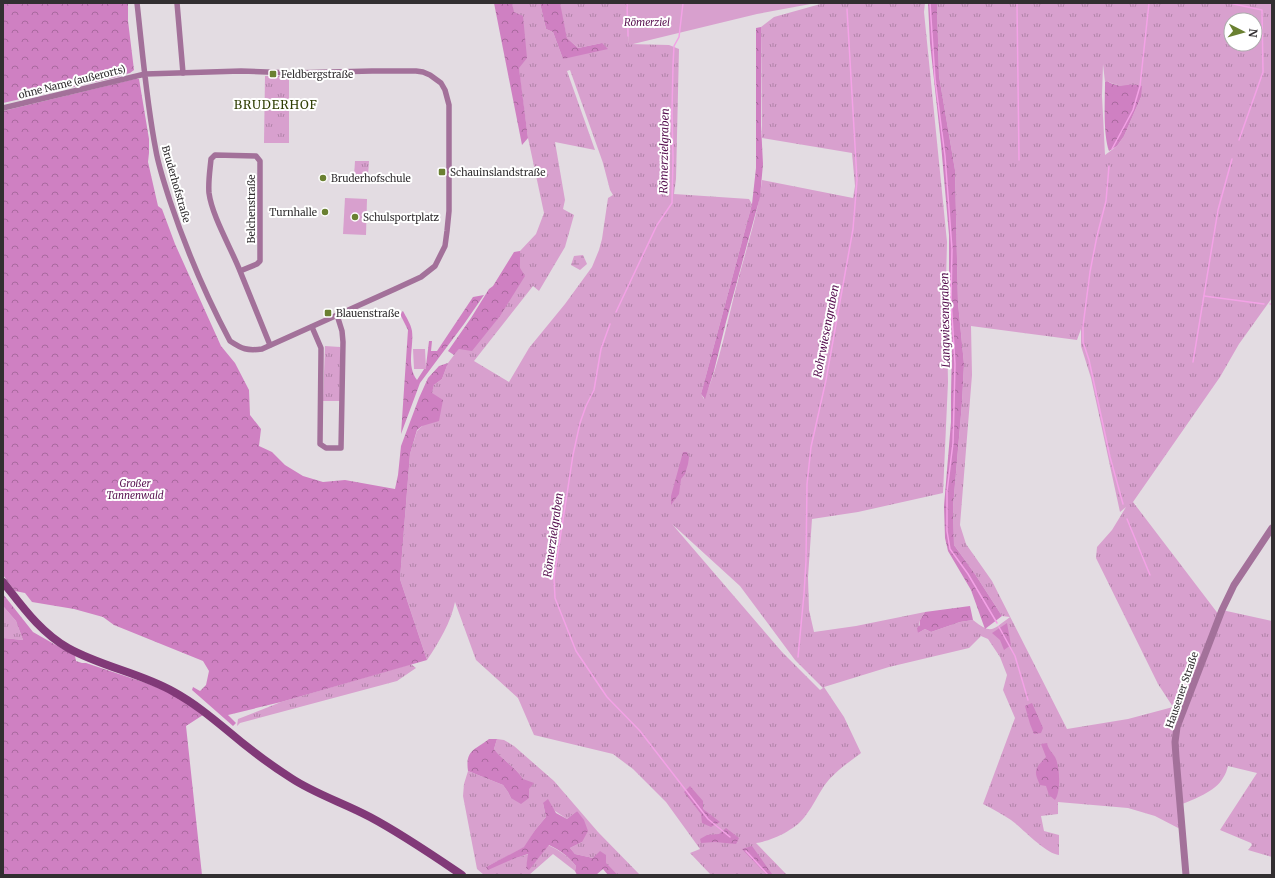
<svg xmlns="http://www.w3.org/2000/svg" width="1275" height="878" viewBox="0 0 1275 878" font-family="Merriweather,serif">
<style>
.grass{fill:url(#grass-tufts);fill-rule:evenodd}
.forest{fill:url(#forest-crowns)}
.wetland{fill:url(#wetland-marsh)}
.garden{fill:#d8a0ce}
.lines{fill:none;stroke-linecap:round;stroke-linejoin:round}
.stream{stroke:#f3a2e6;stroke-width:1.5}
.minor{stroke:#a3719a;stroke-width:5.5}
.tertiary{stroke:#a3719a;stroke-width:7}
.secondary{stroke:#813978;stroke-width:8}
.poi-dot{fill:#6a8031;stroke:#fff;stroke-width:1.5}
.labels{text-anchor:middle;dominant-baseline:central;stroke-width:4;stroke-linejoin:round;paint-order:stroke}
.park-label{font-size:10px;font-style:italic;fill:#5a1452;stroke:#fff}
.poi-label{font-size:10px;fill:#322f31;stroke:#fff;text-anchor:start}
.street-label{font-size:10px;fill:#322f31;stroke:#fff}
.water-label{font-size:11px;font-style:italic;fill:#560f4f;stroke:#fff}
.quarter-label{font-size:12px;letter-spacing:1px;fill:#303e04;stroke:#fff}
</style>
<defs>
<pattern id="grass-tufts" width="24" height="20" patternUnits="userSpaceOnUse"><rect width="24" height="20" fill="#d8a0ce"/><path d="M3 7l-1-3M5 7V3M7 7l1-3M15 17l-1-3M17 17v-4M19 17l1-3" fill="none" stroke="#b083a8"/></pattern>
<pattern id="forest-crowns" width="20" height="18" patternUnits="userSpaceOnUse"><rect width="20" height="18" fill="#cf80c2"/><path d="M2 6a3 3 0 1 1 6 0M12 15a3 3 0 1 1 6 0" fill="none" stroke="#a9699e"/></pattern>
<pattern id="wetland-marsh" width="20" height="14" patternUnits="userSpaceOnUse"><rect width="20" height="14" fill="#d8a0ce"/><path d="M1 5h8M5 5V1M11 12h8M15 12V8" fill="none" stroke="#b083a8"/></pattern>
</defs>
<rect width="100%" height="100%" fill="#e3dce2"/>
<!-- grass -->
<g class="grass">
<path d="M512 3H540L546 29 553 32 563 59 602 43 578 48 567 38 559 3H627L629 44 669 45 679 49 676 179 674 194 749 199 752 204 701 394 704 399C720 363 727 322 737 284 746 249 758 215 762 180L853 198 855 186 852 153 762 138 761 27 774 17 824 3H925L924 12 947 242 946 283 948 382 943 493 858 512 812 519 808 577 809 610 814 632 856 626 925 612 920 620 918 633 925 629 931 632 960 622 973 620C992 635 992 630 1010 617L1002 616 975 574 954 545 953 507 962 403 964 364 958 303 955 170 939 76 937 3H1272V298L1239 344 1220 377 1133 502 1219 615 1222 610 1272 621V857L1248 850 1252 845 1251 843 1220 830 1257 773 1228 766C1227 769 1226 774 1223 778 1215 792 1194 799 1180 805L1182 830 1155 816 1128 808 1058 802V814L1041 816 1044 831 1059 835V855C1046 854 1022 828 1011 820 1002 814 993 809 983 804L1015 718 1003 690 1007 675 1000 657 988 639 981 636 969 648 889 667 824 687 844 717 861 753C848 763 834 772 824 786 818 795 813 806 806 815 797 829 772 841 756 843L787 875H711L690 853 700 849 666 802 633 769 613 754 534 735 518 698 476 660 455 602C451 622 439 642 427 660L400 579 410 454 417 431 422 426 434 385 442 379 448 363 520 268V251L536 234 544 213 528 138 520 79ZM1231 20H1255V44H1231ZM1103 64 1105 82 1107 81C1117 87 1126 86 1137 85L1141 97 1124 136 1117 146 1105 155 1102 96ZM570 70 603 163 610 190 613 195 608 198 602 239 599 250 592 267 565 304 529 348 509 382 474 361 533 286 539 291 565 247 574 215 563 209 565 200 555 142 595 150 567 71ZM971 326 1077 340 1081 329V346L1091 378 1120 512 1126 507 1112 530 1097 547 1096 558 1158 684 1173 707 1128 719 1067 729 992 581 966 544 960 525 972 375ZM672 524 740 586 795 660 823 688 820 690 782 652Z"/>
<polygon points="265,76 289,76 289,143 264,143"/>
<polygon points="355,161 369,161 368,176 354,176"/>
<polygon points="325,346 340,347 340,401 323,401"/>
<polygon points="3,606 16,621 23,640 3,638"/>
<polygon points="411,664 416,668 397,681 240,723 237,726 238,719 281,702"/>
<path d="M497 739 504 740 514 746 554 781 598 832 640 875H618L605 863 593 858 575 854 570 848 582 842 577 811 567 819 543 803 546 817 535 830 525 847 486 867 529 854 526 868 537 860 548 845C559 850 568 856 576 866L575 871 553 854 529 875H484L477 869 463 796 464 784 468 771 503 785 508 792 511 798 523 779C516 767 503 761 494 749Z"/>
</g>
<!-- forest -->
<g class="forest">
<polygon points="3,3 128,3 128,21 134,70 130,73 117,77 3,103"/>
<polygon points="494,3 512,3 514,12 523,16 527,58 519,68 528,138 522,145"/>
<polygon points="540,3 560,3 567,38 578,48 602,43 608,49 563,59 553,32 546,29"/>
<polygon points="928,3 937,3 939,76 955,170 958,303 964,364 962,403 953,507 954,545 975,574 1002,616 985,629 971,590 948,551 945,538 944,506 951,422 951,395 952,346 949,282 949,235 941,144 930,43"/>
<polygon points="761,27 761,125 763,164 760,197 726,322 714,371 705,399 701,394 752,204 756,168 756,28"/>
<polygon points="135,79 139,79 149,139 149,153 148,162 158,206 162,209 175,244 221,346 235,363 249,390 250,415 261,429 259,446 272,452 285,465 303,476 323,482 345,480 395,489 398,475 401,446 419,398 428,378 439,366 448,363 442,379 434,385 432,393 443,400 439,421 422,426 417,430 410,454 400,579 427,660 281,702 228,715 236,723 233,726 192,690 193,687 200,691 206,685 209,671 203,661 114,625 103,617 74,609 32,602 25,593 15,591 3,575 3,111"/>
<path d="M1107 81C1121 90 1128 82 1142 86L1141 97 1124 136 1117 146 1109 151C1103 133 1105 102 1105 82Z"/>
<polygon points="520,251 520,268 525,276 500,316 472,351 459,349 454,355 448,351 471,318 489,289 493,286 514,252"/>
<path d="M484 295 464 324 420 383 401 434 408 330 400 314 403 311C406 317 411 324 412 331 414 347 406 365 417 380L426 366 429 341H432L431 351H437L473 297Z"/>
<polygon points="683,452 687,452 689,457 688,464 685,474 681,479 679,494 671,505 671,496"/>
<polygon points="3,594 33,632 75,656 76,661 82,663 86,663 146,683 173,694 203,715 186,726 202,875 3,875 3,638 23,640 16,621 3,606"/>
<polygon points="970,606 973,620 960,622 931,632 925,629 918,633 917,628 920,625 920,620 925,612"/>
<polygon points="1007,623 1011,645 1004,650 1000,640 992,633"/>
<polygon points="1032,703 1043,728 1041,733 1034,734 1030,724 1025,706"/>
<path d="M489 739H497L494 749C503 761 516 767 523 779L534 783 529 789V798L521 804 511 798 508 792 503 785 468 771C465 750 475 750 489 739Z"/>
<path d="M1047 743C1048 749 1052 752 1055 757 1060 766 1061 792 1055 800L1049 795 1046 786 1040 785C1033 770 1035 769 1046 757L1041 744Z"/>
<polygon points="690,786 703,801 703,809 720,822 711,827 702,823 701,814 684,792"/>
<path d="M548 799 556 813 567 819 577 811 584 820 588 831 582 842 570 848 575 854 593 858 600 851 606 855V863L618 875H608L603 869 596 875H577L575 871 576 866C568 856 560 850 549 845L529 870 526 868 528 854 513 859 488 870 486 867 524 847 535 830 546 817 543 803Z"/>
<polygon points="726,828 739,838 736,844 715,842 701,843 700,839 707,835 719,834"/>
<polygon points="752,846 772,874 773,875 767,875 742,849"/>
</g>
<!-- wetland -->
<polygon class="wetland" points="583,255 587,264 580,270 571,265 574,256"/>
<!-- garden -->
<g class="garden">
<polygon points="627,3 816,3 757,14 629,45"/>
<polygon points="345,198 367,199 366,235 343,234"/>
<polygon points="413,349 425,349 426,369 414,369"/>
</g>
<g class="lines">
<!-- stream -->
<g class="stream">
<polyline points="627,3 628,36"/>
<polyline points="930,3 935,79 945,156 952,249 951,300 955,364 954,406 953,443 947,491 947,531 950,549 968,574 997,623"/>
<polyline points="1017,3 1019,160"/>
<polyline points="1229,3 1262,10 1263,72 1239,140"/>
<polyline points="1112,149 1133,110 1140,86 1149,3"/>
<polyline points="1109,166 1106,201 1097,236 1090,272 1083,326 1083,342 1089,360 1110,457 1123,504"/>
<polyline points="1204,296 1264,304"/>
<polyline points="1270,304 1272,304"/>
<polyline points="616,312 657,225 672,203 673,158 672,112 673,65 674,46 679,37 683,3"/>
<polyline points="610,324 601,349 594,390 586,406 580,423 573,455 554,578 555,598 576,651 607,697 640,731 708,819 730,837"/>
<polyline points="1193,362 1218,210 1232,159"/>
<polyline points="1127,519 1150,575"/>
<polyline points="999,627 1015,656 1028,700"/>
<polyline points="798,657 804,594 806,561 807,484 811,447 826,380 853,229 857,180 847,9"/>
<polyline points="746,851 768,875"/>
</g>
<!-- minor -->
<g class="minor">
<polyline points="177,3 183,73"/>
<path d="M3 108 145 74 241 71 292 73 372 71H416L423 72 430 75 441 83 445 90 449 105V211L447 231 445 246 435 266 421 277 395 289 262 349C247 351 242 349 230 341 206 296 186 249 170 201 165 185 159 168 156 151 147 105 143 58 138 12L137 3"/>
<path d="M240 271 257 264 260 261V161L256 156 215 155 211 159C210 170 208 182 209 193 212 216 231 248 240 271L270 345"/>
<polyline points="312,327 321,348 321,354 320,444 326,448 341,448 343,342 342,331 337,315"/>
</g>
<!-- tertiary -->
<polyline class="tertiary" points="1186,875 1176,757 1175,742 1177,727 1222,610 1234,585 1272,528"/>
<!-- secondary -->
<path class="secondary" d="M3 582C22 606 40 632 68 648 102 667 141 673 174 692 194 703 211 717 228 731 248 748 269 764 291 778 315 794 344 803 370 817 402 834 431 854 462 875"/>
</g>
<!-- markers -->
<g class="poi-dot">
<rect x="269" y="70" width="8" height="8" rx="2"/>
<rect x="438" y="168" width="8" height="8" rx="2"/>
<circle cx="323" cy="178" r="4"/>
<circle cx="325" cy="212" r="4"/>
<circle cx="355" cy="217" r="4"/>
<rect x="324" y="309" width="8" height="8" rx="2"/>
</g>
<g class="labels">
<!-- park labels -->
<g class="park-label">
<text x="647" y="22">Römerziel</text>
<text x="135" y="483">Großer<tspan x="135" dy="12">Tannenwald</tspan></text>
</g>
<!-- poi labels -->
<g class="poi-label">
<text x="281" y="74">Feldbergstraße</text>
<text x="450" y="172">Schauinslandstraße</text>
<text x="331" y="178">Bruderhofschule</text>
<text x="317" y="212" text-anchor="end">Turnhalle</text>
<text x="363" y="217">Schulsportplatz</text>
<text x="336" y="313">Blauenstraße</text>
</g>
<!-- street labels -->
<g class="street-label">
<text transform="translate(72 82) rotate(-14)">ohne Name (außerorts)</text>
<text transform="translate(176 184) rotate(74)">Bruderhofstraße</text>
<text transform="translate(251 209) rotate(-90)">Belchenstraße</text>
<text transform="translate(1182 690) rotate(-71)">Hausener Straße</text>
</g>
<!-- water labels -->
<g class="water-label">
<text transform="translate(664 151) rotate(-89)">Römerzielgraben</text>
<text transform="translate(945 320) rotate(-91)">Langwiesengraben</text>
<text transform="translate(826 331) rotate(-79)">Rohrwiesengraben</text>
<text transform="translate(553 535) rotate(-82)">Römerzielgraben</text>
</g>
<!-- quarter labels -->
<g class="quarter-label">
<text x="276" y="104">BRUDERHOF</text>
</g>
</g>
<!-- border -->
<rect width="1275" height="878" fill="none" stroke="#322f31" stroke-width="8"/>
<!-- north arrow -->
<g transform="translate(1243 32) rotate(96)"><circle r="19" fill="#ffffff" stroke="#adacad"/>
<path d="M0-3L7 15L0 10L-7 15Z" fill="#6a8031"/>
<text y="-6" font-size="11" font-weight="bold" text-anchor="middle" fill="#322f31">N</text>
</g>
</svg>
